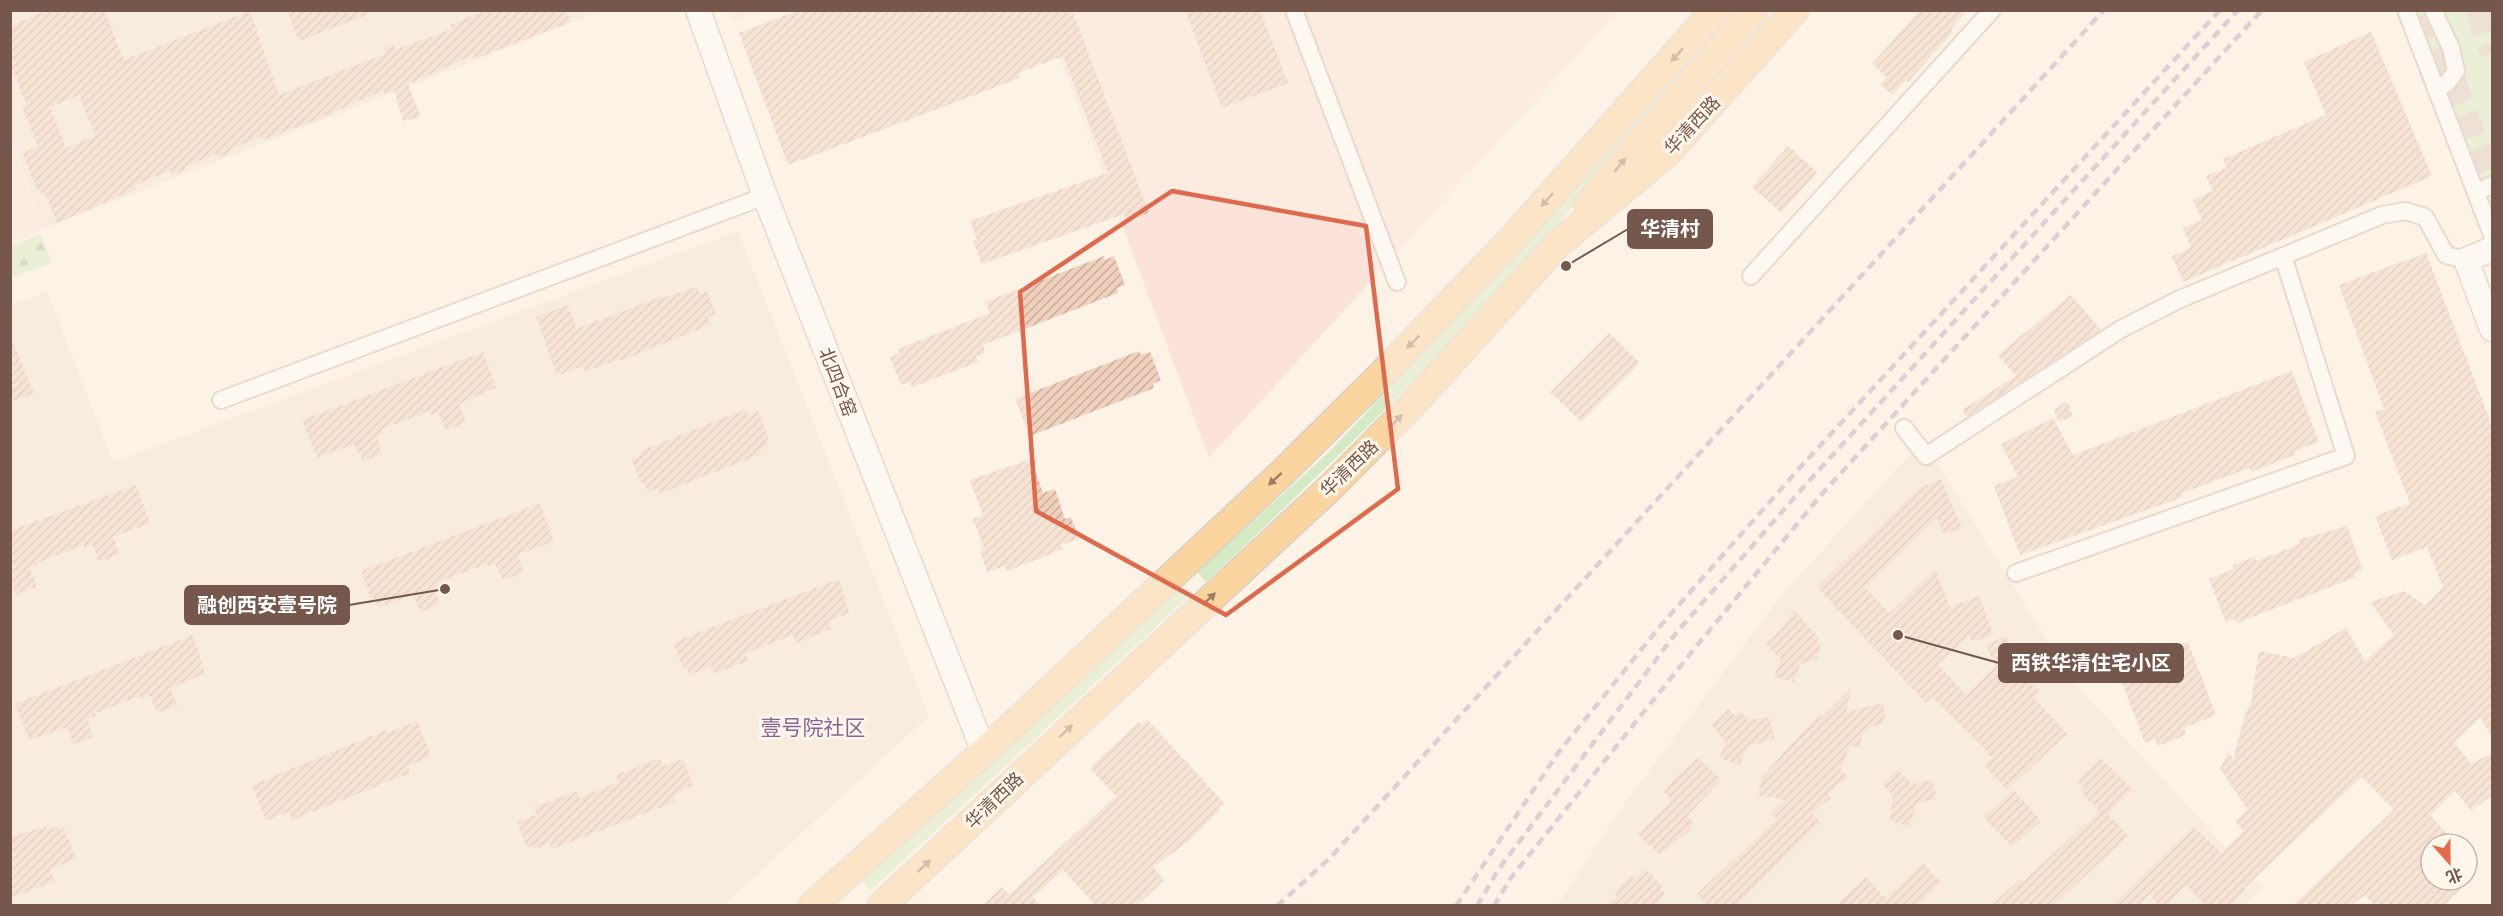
<svg xmlns="http://www.w3.org/2000/svg" width="2503" height="916" viewBox="0 0 2503 916" font-family="'PT Sans Narrow','Noto Sans SC',sans-serif">
<style>
.residential{fill:#f4e4d4}
.commercial{fill:#fce3da}
.green{fill:#d4eac4}
.forest{fill:url(#forest-firs)}
.building{fill:url(#building-hatch);fill-rule:evenodd}
.lines{fill:none;stroke-linecap:round;stroke-linejoin:round}
.secondary-tunnel{stroke:#daccbf;stroke-width:24;stroke-dasharray:24 12;stroke-linecap:butt}
.street-casing{stroke:#d0bcaf;stroke-width:20}
.secondary-casing{stroke:#d3bcac;stroke-width:27}
.primary-casing{stroke:#d8d0cd;stroke-width:30}
.street{stroke:#fff;stroke-width:16}
.secondary{stroke:#fff;stroke-width:24}
.primary{stroke:#fad59f;stroke-width:27}
.rail{stroke:#b5a4c6;stroke-width:4.5;stroke-dasharray:9 6;stroke-linecap:butt}
.oneway{fill:#9d7e64}
.marked{fill:none;stroke:#de694d;stroke-width:4.5;stroke-linejoin:round}
.labels{text-anchor:middle;dominant-baseline:central;stroke-width:6;stroke-linejoin:round;paint-order:stroke}
.street-label{font-size:18px;fill:#75584b;stroke:#fff7ec}
.quarter-label{font-size:21px;fill:#866698;stroke:#fff7ec}
.leader{fill:none;stroke:#75584b;stroke-width:2}
.callout-dot{fill:#75584b;stroke:#fff7ec;stroke-width:2}
.callout{fill:#75584b;stroke:#75584b;stroke-width:2}
.callout-label{font-size:20px;text-anchor:middle;font-weight:bold;fill:#fff}
</style>
<defs>
<pattern id="forest-firs" width="22" height="20" patternUnits="userSpaceOnUse" patternTransform="scale(1.5)"><rect width="22" height="20" fill="#d4eac4"/><path d="M5 1l3.5 6h-7zM16 11l3.5 6h-7z" fill="#b1c0a1"/></pattern>
<pattern id="building-hatch" width="6" height="6" patternUnits="userSpaceOnUse" patternTransform="scale(1.5)"><rect width="6" height="6" fill="#f1d1be"/><path d="M-1 1l2-2M0 6l6-6M5 7l2-2" fill="none" stroke="#c8ac9c"/></pattern>
</defs>
<rect width="100%" height="100%" fill="#fcf3e6"/>
<!-- residential -->
<g class="residential">
<polygon points="10,11 602,11 44,229 11,140"/>
<polygon points="738,231 929,716 724,905 11,906 11,305 47,291 113,462"/>
<polygon points="1923,440 2071,679 2263,888 2243,906 1557,906 1621,808 1785,591"/>
</g>
<!-- commercial -->
<g class="commercial">
<polygon points="1042,10 1618,11 1209,458"/>
<polygon points="728,11 762,11 732,22"/>
<polygon points="10,140 44,229 11,243 10,243"/>
</g>
<!-- green -->
<g class="green">
<path d="M1731 11H1741C1647 117 1559 229 1461 331 1379 418 1293 500 1206 582L1197 572 1328 453 1451 323Z"/>
<polygon points="2413,11 2492,11 2492,213"/>
<polygon points="1178,590 1186,599 870,891 862,881"/>
</g>
<!-- forest -->
<polygon class="forest" points="41,234 52,263 11,278 11,246"/>
<!-- building -->
<g class="building">
<path d="M48 10H104L124 60 250 11 279 95 385 54 384 48 393 45 395 50 452 29 450 25 486 10H567L571 22 474 59 473 55 408 84 421 117 403 121 394 90 384 94 383 90 318 119 263 140 262 136 230 149 232 152 218 158 216 154 185 166 186 170 172 175 170 171 134 185 136 189 57 223 46 195 37 190 22 153 38 147 22 107 27 105 10 64V26ZM79 95 95 136 66 148 50 107Z"/>
<polygon points="287,10 374,10 374,12 299,41"/>
<polygon points="800,10 1072,10 1149,213 1126,221 1124,214 982,264 973,241 977,240 970,221 1108,173 1063,56 1018,73 1020,78 788,165 739,33"/>
<polygon points="1185,10 1260,10 1288,83 1222,108"/>
<polygon points="1920,10 1967,10 1951,29 1953,32 1943,43 1908,82 1906,80 1892,95 1880,84 1887,77 1872,64"/>
<polygon points="2371,32 2432,176 2183,282 2172,256 2191,248 2183,228 2202,220 2193,200 2213,191 2206,176 2227,168 2223,159 2326,115 2304,62"/>
<polygon points="1788,146 1817,172 1781,213 1752,187"/>
<polygon points="2426,253 2493,428 2493,739 2480,717 2454,742 2471,764 2493,752 2493,794 2471,811 2455,791 2430,815 2456,844 2431,844 2431,880 2469,880 2443,906 2376,906 2365,895 2350,906 2292,906 2394,810 2362,777 2244,888 2246,889 2229,906 2207,906 2186,885 2164,906 2159,906 2149,894 2137,906 2111,906 2194,827 2221,853 2244,831 2235,821 2248,810 2220,769 2229,750 2233,760 2244,717 2251,702 2259,651 2294,658 2346,628 2365,661 2394,635 2370,602 2404,591 2425,605 2443,587 2427,547 2392,560 2375,516 2410,503 2375,412 2384,409 2339,285"/>
<polygon points="1104,256 1105,260 1114,256 1125,285 1117,288 1118,293 983,345 985,353 976,356 978,362 912,387 910,382 901,385 890,357 900,353 898,349 990,313 985,302"/>
<polygon points="697,287 700,294 707,291 716,314 708,316 711,324 621,361 620,359 585,372 582,366 557,376 536,317 567,305 577,329 662,296 663,298"/>
<polygon points="2071,295 2101,330 1967,417 1962,410 2016,376 1998,355"/>
<polygon points="1609,333 1640,363 1581,422 1550,392"/>
<polygon points="10,336 34,393 10,402"/>
<polygon points="1139,351 1141,355 1150,352 1161,380 1153,384 1154,388 1030,436 1015,399"/>
<polygon points="483,352 496,388 459,404 466,422 445,430 438,412 431,415 430,411 382,429 384,433 377,436 382,454 363,461 354,444 317,458 302,420"/>
<polygon points="2292,371 2319,442 2294,451 2295,455 2251,472 2250,468 2225,477 2182,493 2183,497 2020,555 1994,486 2018,477 2001,444 2053,418 2073,455"/>
<polygon points="2067,401 2073,417 2058,421 2054,410"/>
<polygon points="746,409 748,415 758,411 769,439 766,440 768,446 759,449 761,454 659,494 657,488 648,492 644,482 641,483 631,459 642,455 641,451"/>
<polygon points="1031,459 1043,493 1055,489 1065,519 1071,517 1079,539 1061,545 1063,549 1025,564 1007,571 1005,566 987,572 980,551 984,549 973,519 983,515 970,480"/>
<polygon points="1941,479 1962,528 1944,535 1937,518 1865,587 1889,613 1935,569 1950,607 1979,596 1993,634 1972,642 1969,635 1938,664 1966,695 1995,666 1986,644 2006,636 2020,673 2040,692 2034,698 2067,734 2007,790 1984,765 1991,758 1988,752 1932,697 1926,703 1817,587 1919,488"/>
<polygon points="136,485 150,523 113,537 120,554 99,562 94,548 92,545 84,548 83,545 37,563 38,566 30,569 37,587 16,594 10,579 10,531"/>
<polygon points="540,503 554,541 518,555 523,573 503,580 495,564 488,567 487,564 441,581 442,584 436,587 435,591 440,604 421,612 412,595 378,608 375,598 371,599 361,571"/>
<polygon points="2347,526 2363,570 2354,573 2356,577 2237,623 2235,619 2226,623 2209,579 2234,569 2233,565 2254,557 2256,561 2300,544 2298,540"/>
<polygon points="839,579 849,613 828,621 831,629 796,643 793,635 745,653 748,661 714,674 711,666 689,675 686,666 683,667 673,642"/>
<polygon points="1794,610 1817,636 1820,647 1817,659 1800,664 1794,682 1774,677 1781,660 1766,644 1786,623 1785,622"/>
<polygon points="193,635 205,674 170,688 177,705 157,713 150,696 141,699 140,696 95,713 96,716 89,719 88,723 93,737 73,744 67,727 29,740 15,704"/>
<polygon points="2188,642 2216,715 2184,728 2186,735 2158,746 2155,739 2145,743 2117,669 2140,660 2139,656"/>
<polygon points="1852,687 1846,712 1883,703 1885,715 1881,725 1870,727 1863,733 1859,748 1850,745 1841,770 1848,777 1832,789 1834,791 1828,795 1831,798 1812,813 1820,822 1738,904 1709,906 1697,894 1777,819 1770,813 1786,800 1758,795 1762,777 1819,714 1822,717"/>
<polygon points="1729,709 1735,716 1740,711 1749,720 1769,717 1775,738 1747,747 1740,765 1720,758 1725,741 1712,725"/>
<polygon points="1147,719 1224,803 1218,808 1220,810 1189,841 1153,867 1164,880 1136,906 1096,906 1063,870 1033,897 1041,906 982,906 1002,887 1009,895 1116,796 1090,768 1139,722 1142,725"/>
<polygon points="417,721 431,756 408,766 410,773 292,820 289,812 268,820 265,819 252,785 386,730 387,733"/>
<polygon points="660,758 663,766 683,759 693,785 672,796 675,802 552,849 549,843 534,849 533,845 527,848 517,822 537,815 534,807 577,791 579,798 619,782 616,775"/>
<polygon points="1698,758 1721,780 1687,816 1694,823 1689,831 1660,855 1637,834 1672,801 1664,792 1671,782"/>
<polygon points="2101,758 2133,790 2108,814 2128,836 2053,906 1991,906 2020,879 2023,882 2099,811 2080,791 2084,788 2077,781"/>
<polygon points="1897,769 1912,784 1932,780 1937,799 1917,803 1910,827 1890,820 1893,795 1882,784"/>
<polygon points="2014,790 2041,821 2012,847 1983,817"/>
<polygon points="46,826 48,830 58,827 60,830 64,828 76,859 50,869 55,881 10,898 10,837"/>
<polygon points="1923,863 1941,883 1917,906 1835,906 1866,877 1885,898"/>
<polygon points="1645,869 1662,886 1660,888 1665,894 1653,906 1607,906 1617,896 1614,892 1632,875 1635,879"/>
</g>
<g class="lines">
<!-- secondary-tunnel -->
<g class="secondary-tunnel">
<polyline points="2477,10 2492,53"/>
<polyline points="2428,13 2492,184"/>
</g>
<!-- street casing -->
<g class="street-casing">
<g id="street">
<polyline points="1294,10 1397,282"/>
<polyline points="2406,10 2492,235"/>
<polyline points="2433,10 2451,48 2456,71 2447,83 2436,89"/>
<polyline points="2476,192 2492,185"/>
<polyline points="1751,276 1992,10"/>
<polyline points="221,400 765,196"/>
<polyline points="1904,428 1926,456 2121,329 2180,299 2382,215 2405,211 2425,217 2446,255 2466,260"/>
<polyline points="2016,573 2346,456 2283,256"/>
</g>
</g>
<!-- secondary casing -->
<g class="secondary-casing">
<g id="secondary">
<polyline points="698,10 765,196 984,752"/>
<polyline points="2492,249 2466,260 2492,329"/>
</g>
</g>
<!-- primary casing -->
<g class="primary-casing">
<g id="primary">
<polyline points="1588,205 1622,163 1754,10"/>
<polyline points="812,906 984,752 1281,474 1381,375 1511,240 1715,10"/>
<polyline points="881,906 1334,484 1411,406 1558,244 1668,152 1795,10"/>
</g>
</g>
<!-- street -->
<use href="#street" class="street"/>
<!-- secondary -->
<use href="#secondary" class="secondary"/>
<!-- primary -->
<use href="#primary" class="primary"/>
<!-- rail -->
<g class="rail">
<polyline points="1277,906 1330,858 2104,10"/>
<polyline points="1456,906 1558,753 1662,624 1796,472 2220,10"/>
<polyline points="1477,906 1498,870 1676,633 1809,481 2238,10"/>
<polyline points="1494,906 1510,879 1695,648 1821,495 2262,10"/>
</g>
</g>
<!-- one-way arrows -->
<defs><path id="oneway-solid" d="M-6-.8H1V-3.2L6.5 0L1 3.2V.8H-6Z" transform="scale(1.5)"/></defs>
<g class="oneway">
<use href="#oneway-solid" transform="translate(1677 55) rotate(131)"/>
<use href="#oneway-solid" transform="translate(1620 165) rotate(-51)"/>
<use href="#oneway-solid" transform="translate(1547 200) rotate(132)"/>
<use href="#oneway-solid" transform="translate(1413 342) rotate(134)"/>
<use href="#oneway-solid" transform="translate(1396 421) rotate(-45)"/>
<use href="#oneway-solid" transform="translate(1275 479) rotate(137)"/>
<use href="#oneway-solid" transform="translate(1209 599) rotate(-43)"/>
<use href="#oneway-solid" transform="translate(1066 731) rotate(-43)"/>
<use href="#oneway-solid" transform="translate(924 866) rotate(-43)"/>
</g>
<!-- marked area -->
<path d="M0 0H2503V916H0ZM1172 191 1366 226 1398 489 1226 615 1036 511 1020 292Z" fill="#fcf3e6" fill-opacity=".55" fill-rule="evenodd"/>
<path class="marked" d="M1172 191 1366 226 1398 489 1226 615 1036 511 1020 292Z"/>
<g class="labels">
<!-- street labels -->
<g class="street-label">
<text transform="translate(1692 125) rotate(-47)">华清西路</text>
<text transform="translate(838 382) rotate(69)">北四合窑</text>
<text transform="translate(1349 468) rotate(-44)">华清西路</text>
<text transform="translate(994 800) rotate(-44)">华清西路</text>
</g>
<!-- quarter labels -->
<g class="quarter-label">
<text x="813" y="727">壹号院社区</text>
</g>
</g>
<!-- callouts -->
<path class="leader" d="M1566 266L1628 229M445 589L349 605M1898 635L1999 663"/>
<g class="callout-dot">
<circle cx="1566" cy="266" r="6"/>
<circle cx="445" cy="589" r="6"/>
<circle cx="1898" cy="635" r="6"/>
</g>
<g class="callout">
<rect x="1628" y="210" width="84" height="38" rx="6"/>
<rect x="185" y="586" width="164" height="38" rx="6"/>
<rect x="1999" y="644" width="184" height="38" rx="6"/>
</g>
<g class="callout-label">
<text x="1670" y="236">华清村</text>
<text x="267" y="612">融创西安壹号院</text>
<text x="2091" y="670">西铁华清住宅小区</text>
</g>
<!-- border -->
<rect width="2503" height="916" fill="none" stroke="#75584b" stroke-width="24"/>
<!-- north arrow -->
<g transform="translate(2449 862) rotate(159)"><circle r="28" fill="#fff7ec" stroke="#c8b7ac" stroke-width="1.5"/>
<path d="M0-4.5L10 22L0 15L-10 22Z" fill="#e46a4d"/>
<text y="-9" font-size="16" font-weight="bold" text-anchor="middle" fill="#75584b">北</text>
</g>
</svg>
